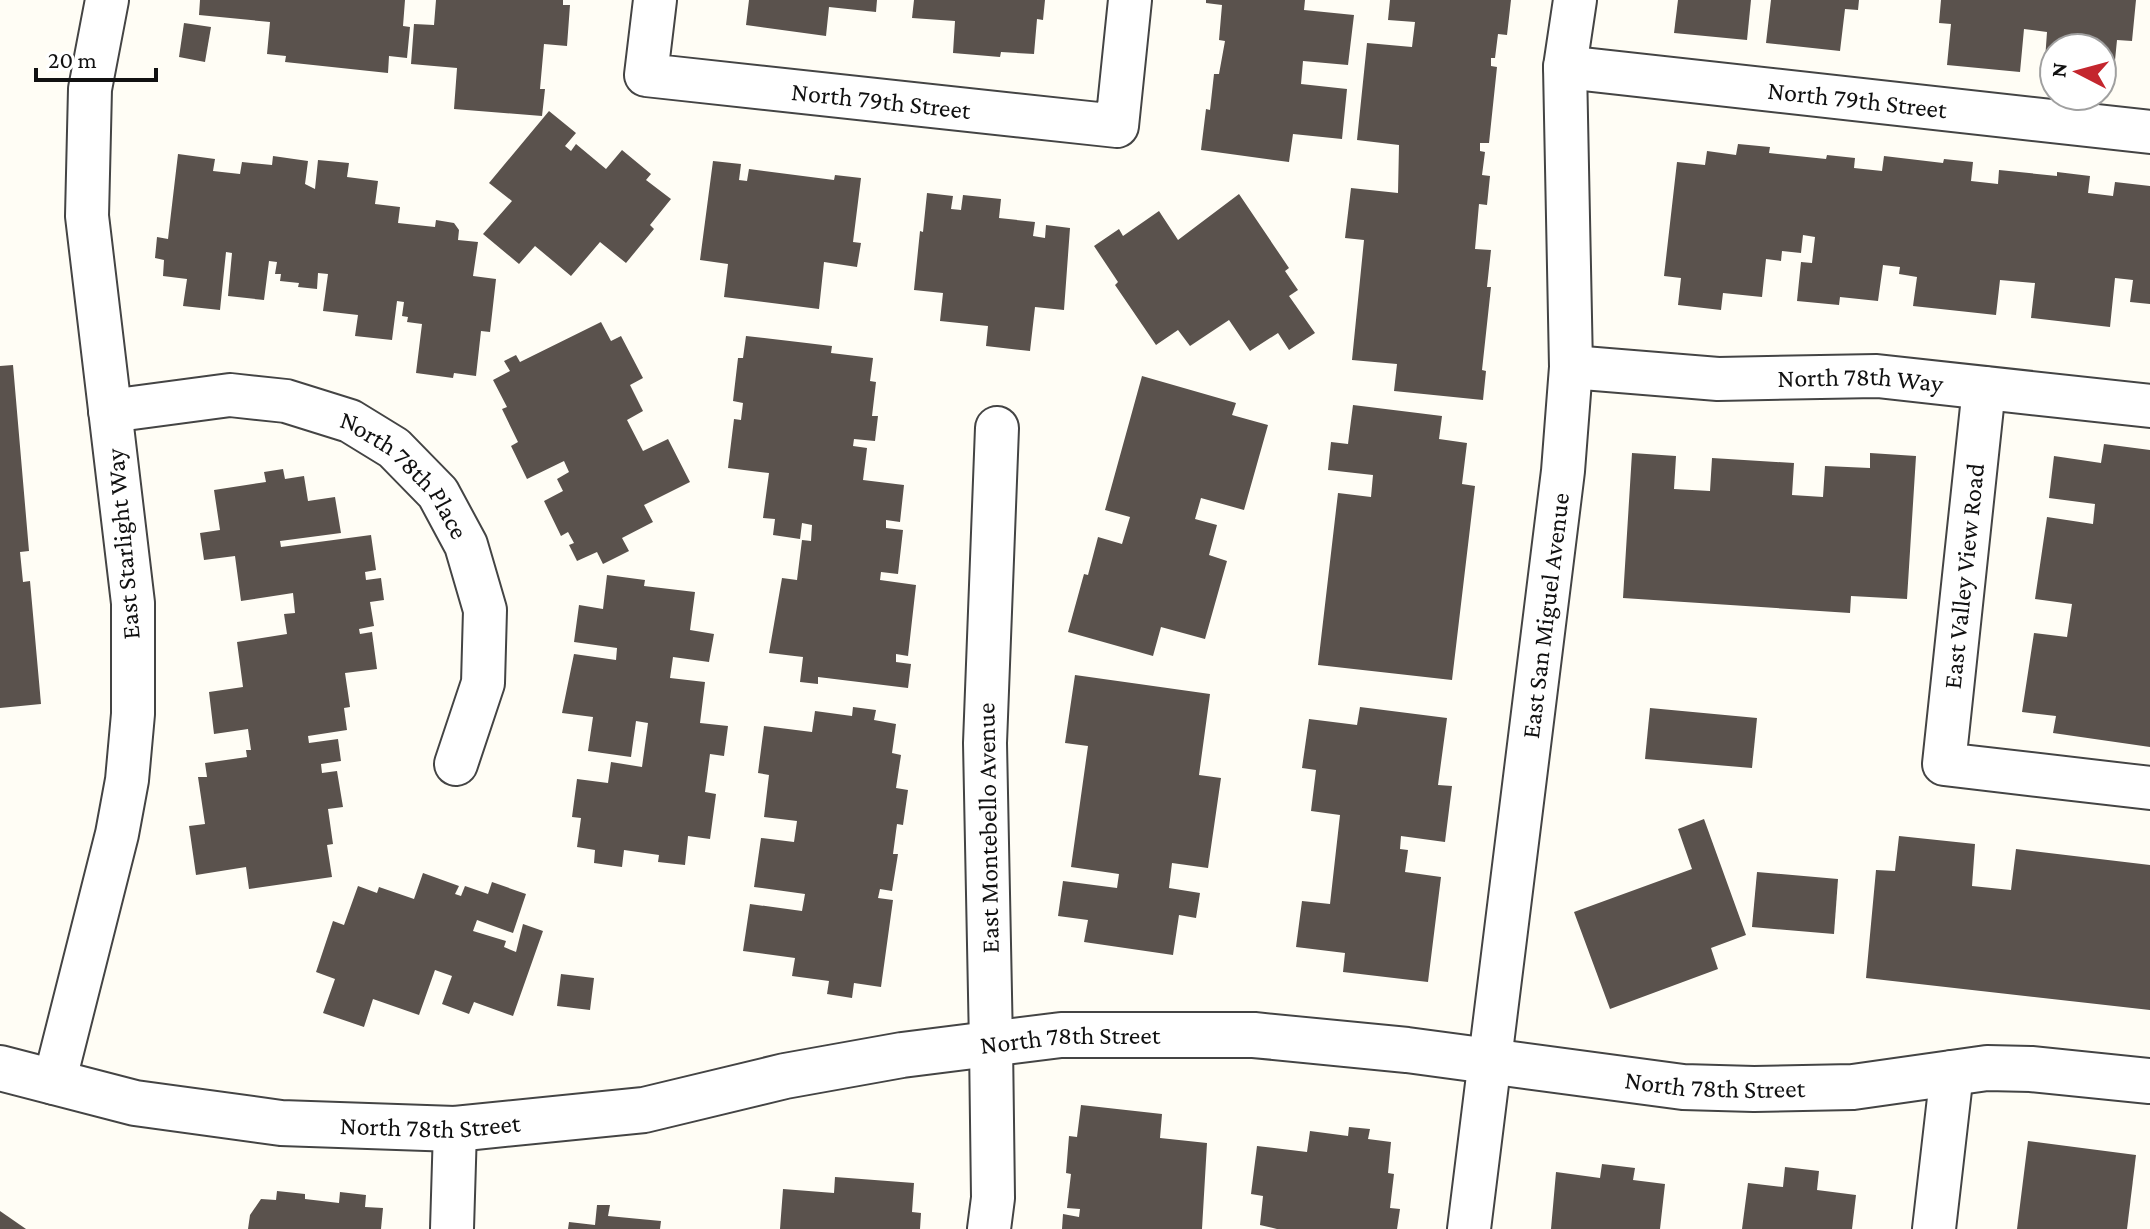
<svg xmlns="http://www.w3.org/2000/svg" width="2150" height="1229" viewBox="0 0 2150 1229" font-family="'Crimson Pro',serif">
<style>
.building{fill:#5a524d}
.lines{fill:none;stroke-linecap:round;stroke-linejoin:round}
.minor-casing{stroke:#444;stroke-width:46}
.tertiary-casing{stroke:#444;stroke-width:48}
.minor{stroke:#fff;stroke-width:42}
.tertiary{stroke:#fff;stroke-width:44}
.labels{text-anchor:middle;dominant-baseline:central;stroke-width:8;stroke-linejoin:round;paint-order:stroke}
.street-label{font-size:26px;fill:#111;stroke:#fff}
</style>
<rect width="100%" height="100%" fill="#fffdf5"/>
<!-- building -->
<g class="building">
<polygon points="200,0 405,0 403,26 410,27 407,58 389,56 388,73 285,62 286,56 267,54 270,22 199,15"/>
<polygon points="436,0 563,0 563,5 570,5 567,46 544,44 540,89 545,89 542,116 454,109 457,68 411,64 414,24 434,25"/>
<polygon points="749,0 877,0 876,12 829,7 826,36 746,25"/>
<polygon points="914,0 1045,0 1043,20 1037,19 1034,54 1001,52 1000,57 953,53 955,21 912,18"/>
<polygon points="1206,0 1305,0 1304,10 1354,15 1348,65 1303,61 1301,84 1347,89 1342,139 1293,134 1289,162 1201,150 1206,109 1210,110 1214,74 1219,74 1225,41 1219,40 1222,5 1206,3"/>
<polygon points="1390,0 1511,0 1507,35 1498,34 1495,58 1491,58 1491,66 1497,67 1489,143 1480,143 1480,151 1485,152 1482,175 1490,176 1487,205 1479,204 1475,249 1491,250 1487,287 1491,287 1482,370 1486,371 1483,400 1394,391 1397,364 1352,360 1364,240 1345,238 1351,188 1398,193 1399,145 1357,140 1367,43 1412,47 1415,22 1388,20"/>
<polygon points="1678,0 1751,0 1747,40 1674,33"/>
<polygon points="1771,0 1859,0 1858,10 1845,9 1840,51 1766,43"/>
<polygon points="1941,0 2136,0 2132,41 2117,40 2113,81 2102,80 2102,48 2054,48 2054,75 2044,74 2047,32 2024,29 2020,72 1947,65 1951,24 1939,23"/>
<polygon points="184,23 211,27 205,62 179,57"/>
<polygon points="549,111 576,133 565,146 571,151 576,144 606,169 622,150 651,174 646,180 671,199 650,225 654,229 626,263 600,242 571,276 535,246 519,264 483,234 512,201 489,183"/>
<polygon points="1738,144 1770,147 1769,153 1826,159 1827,155 1855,158 1854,168 1882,171 1884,156 1943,163 1944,159 1973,162 1971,181 1998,184 1999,170 2057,176 2057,172 2090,176 2088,193 2113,196 2115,182 2150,186 2150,304 2130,302 2133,280 2115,278 2110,327 2031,318 2035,283 2000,280 1996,315 1913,306 1917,277 1899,274 1900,267 1883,265 1878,301 1840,297 1839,305 1797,301 1801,262 1812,263 1815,237 1803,235 1801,253 1782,251 1781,261 1766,259 1762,297 1723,293 1721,310 1678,305 1681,278 1664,276 1677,162 1705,165 1707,151 1736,155"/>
<polygon points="178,154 215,159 213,171 240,174 242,162 272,165 273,156 308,161 305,184 315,189 318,160 349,163 347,177 378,181 375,204 400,207 398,223 435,227 436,220 454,223 459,230 458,240 478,242 473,276 496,279 490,332 481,331 476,376 454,373 453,378 416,373 422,324 407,322 408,317 402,316 404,302 397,301 392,340 355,336 358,315 323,311 328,274 318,273 317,289 298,287 299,283 280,281 281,274 275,274 277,262 269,261 264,300 228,296 232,253 226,252 220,310 183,306 187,279 163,276 164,260 155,258 157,237 168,239"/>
<polygon points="713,161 741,164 739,180 747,181 749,169 834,180 835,175 861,178 853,242 861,243 857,267 824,262 819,309 724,297 728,264 700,260"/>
<polygon points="927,193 953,196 951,209 961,210 963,195 1001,199 999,218 1035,222 1033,236 1045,238 1046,225 1070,228 1064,310 1035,307 1030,351 986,346 988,326 940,321 943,293 914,290 920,231 923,232"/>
<polygon points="1239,194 1289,268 1285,271 1298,290 1289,296 1315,333 1289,350 1278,333 1250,351 1229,320 1190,346 1178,330 1156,345 1115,285 1118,282 1094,246 1119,229 1123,236 1159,211 1178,240"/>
<polygon points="601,322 611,341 621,336 643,378 630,385 643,411 627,420 643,451 668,439 690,482 644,505 653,522 622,538 629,551 603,564 597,552 577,561 569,545 574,543 568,532 561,536 544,501 563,491 557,479 569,472 564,461 527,479 511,446 518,442 502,409 507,407 493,380 510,371 504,361 516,355 520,362"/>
<polygon points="746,336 832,346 831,353 873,358 870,381 876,382 872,416 878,416 875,441 854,439 853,446 867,448 863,480 904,485 900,522 886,520 886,528 903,530 898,574 881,572 880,580 916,585 908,656 896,654 896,662 911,664 908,688 818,677 818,684 800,682 803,657 769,653 782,578 797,580 802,540 811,541 812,525 802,523 800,539 773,535 775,519 763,518 769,473 728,468 734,419 741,420 743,403 733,401 738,358 743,358"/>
<polygon points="13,365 29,551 20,552 23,582 30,581 41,704 0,708 0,366"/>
<polygon points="1142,376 1236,403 1232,415 1268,425 1244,510 1201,498 1195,519 1217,525 1209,555 1227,561 1205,639 1161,627 1153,656 1068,632 1084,574 1088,575 1098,537 1122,544 1130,517 1105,510"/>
<polygon points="1353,405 1442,416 1439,439 1467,443 1462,484 1475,486 1452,680 1318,665 1338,493 1371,497 1373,475 1328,470 1331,442 1348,444"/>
<polygon points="2104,444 2150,450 2150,747 2053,733 2056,716 2022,712 2034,633 2067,637 2072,604 2035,599 2047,517 2093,524 2095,504 2049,498 2054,456 2101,463"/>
<polygon points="1632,453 1676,456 1674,489 1710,491 1712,458 1794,463 1792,495 1823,497 1825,466 1870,468 1870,453 1916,456 1907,599 1851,596 1850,613 1623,598"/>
<polygon points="283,469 285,479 304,476 308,501 335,497 341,533 280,541 281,547 371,535 376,570 365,572 366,580 381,578 384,600 370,602 374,626 359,629 360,634 372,632 377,669 345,673 350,707 344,708 347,730 308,736 309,743 338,739 341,761 321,764 322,773 337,771 343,807 328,809 333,844 327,845 332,877 249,889 246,867 196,875 189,826 205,824 198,777 207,777 205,763 247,757 246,750 251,750 248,729 214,734 209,692 243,687 237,642 287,634 284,614 295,613 293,593 241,601 235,556 204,560 200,533 220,530 214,490 266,482 264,472"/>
<polygon points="607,575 645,580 644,586 695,592 690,630 714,634 709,662 673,657 670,678 705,682 700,723 728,726 724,756 710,754 705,792 716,794 710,839 688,836 685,865 658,862 659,855 624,850 622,867 594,863 595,850 577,847 581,818 572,817 577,779 608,783 611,762 642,767 648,723 636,721 631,757 588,751 593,717 562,713 574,654 616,660 617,648 574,642 579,605 603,609"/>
<polygon points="1075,675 1210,694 1199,775 1221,778 1208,868 1172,863 1169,888 1200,893 1196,918 1179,915 1173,955 1084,942 1088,920 1058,916 1063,881 1117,888 1119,874 1071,867 1088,746 1065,743"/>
<polygon points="853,707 876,710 874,720 896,724 892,753 901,755 896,788 908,790 903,825 897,824 893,854 898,854 892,891 880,889 878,898 893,900 881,987 854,983 852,998 827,994 829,981 792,976 795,958 743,951 750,904 802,911 805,894 754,887 761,838 794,842 797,821 764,817 769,775 758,773 764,726 812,732 815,711 852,716"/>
<polygon points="1360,707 1447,718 1438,785 1452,786 1445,842 1401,836 1400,849 1408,850 1405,872 1441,877 1428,982 1343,972 1345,953 1296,947 1302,901 1330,904 1340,815 1311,811 1316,770 1302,768 1309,719 1357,725"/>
<polygon points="1650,708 1757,718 1752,768 1645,759"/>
<polygon points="1704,819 1746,935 1711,948 1718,969 1610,1009 1574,912 1692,869 1678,829"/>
<polygon points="1899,836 1975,844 1972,886 2011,890 2016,849 2150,865 2150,1010 1866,978 1876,870 1895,871"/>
<polygon points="1757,872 1838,879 1834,934 1752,927"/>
<polygon points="423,873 459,886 455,894 461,896 465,886 488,894 492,882 526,894 513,933 477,920 473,931 506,941 504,947 516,952 523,924 543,931 513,1016 474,1002 469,1014 442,1004 452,976 435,970 419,1015 373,999 364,1027 323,1013 335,979 316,972 333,921 344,925 358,886 377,893 379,887 414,899"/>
<polygon points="561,974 594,978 590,1010 557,1006"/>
<polygon points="1081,1105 1162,1114 1160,1138 1207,1143 1202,1229 1062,1229 1063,1214 1079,1217 1080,1209 1067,1208 1071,1174 1066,1173 1069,1136 1077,1137"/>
<polygon points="1349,1127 1370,1129 1368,1139 1391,1142 1388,1173 1394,1174 1390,1208 1400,1209 1397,1229 1277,1229 1260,1225 1263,1196 1251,1194 1257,1146 1307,1152 1310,1131 1348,1136"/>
<polygon points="2028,1141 2136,1155 2127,1229 2017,1229"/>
<polygon points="1602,1164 1635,1168 1633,1180 1665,1184 1660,1229 1551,1229 1556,1172 1600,1178"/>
<polygon points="1785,1167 1819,1171 1817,1190 1856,1195 1852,1229 1742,1229 1748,1183 1783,1187"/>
<polygon points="835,1177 914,1183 912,1212 921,1213 920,1229 780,1229 783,1189 834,1193"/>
<polygon points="277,1191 305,1194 305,1199 339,1203 340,1192 366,1195 365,1207 383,1208 381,1229 248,1229 250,1215 261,1199 276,1200"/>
<polygon points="597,1205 610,1205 608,1216 661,1221 660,1229 568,1229 569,1222 595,1225"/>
<polygon points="0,1211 26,1229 0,1229"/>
</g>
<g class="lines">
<!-- minor casing -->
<g class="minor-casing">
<g id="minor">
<path id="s1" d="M655 0 646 75 1117 126 1130 0"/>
<path id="s2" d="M1565 67 2150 132"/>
<path id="s3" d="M1571 367 1718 379 1877 376 2150 406"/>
<polyline points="1984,388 1944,764 2150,788"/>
<path id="s4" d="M110 411 230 395 286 401 350 421 394 448 438 493 466 545 485 610 483 683 456 764"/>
<polyline points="54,1083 117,834 127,780 133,714 133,603 87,216 90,89 107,0"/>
<polyline points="452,1229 455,1129"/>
<polyline points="989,1229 993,1198 991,1044 985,743 997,428"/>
<path id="s5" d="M1469 1229 1563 471 1571 367 1565 67 1575 0"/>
<polyline points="1934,1229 1952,1072"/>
</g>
</g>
<!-- tertiary casing -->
<g class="tertiary-casing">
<g id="tertiary">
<path id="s6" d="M0 1068 135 1103 281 1123 455 1129 644 1110 785 1076 902 1055 1061 1035H1254L1407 1050 1683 1087 1754 1089 1853 1087 1987 1068 2031 1069 2150 1081"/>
</g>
</g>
<!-- minor -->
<use href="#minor" class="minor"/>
<!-- tertiary -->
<use href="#tertiary" class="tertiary"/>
</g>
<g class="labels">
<!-- street labels -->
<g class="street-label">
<text stroke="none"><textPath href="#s1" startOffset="312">North 79th Street</textPath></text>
<text stroke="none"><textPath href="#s2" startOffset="294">North 79th Street</textPath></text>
<text stroke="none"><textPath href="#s3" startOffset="290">North 78th Way</textPath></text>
<text stroke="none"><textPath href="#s4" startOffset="322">North 78th Place</textPath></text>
<text transform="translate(123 544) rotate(-95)">East Starlight Way</text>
<text transform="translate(1964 576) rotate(-84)">East Valley View Road</text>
<text stroke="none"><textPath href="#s5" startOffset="618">East San Miguel Avenue</textPath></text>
<text transform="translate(988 828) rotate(-91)">East Montebello Avenue</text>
<text stroke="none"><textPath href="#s6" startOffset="1084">North 78th Street</textPath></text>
<text stroke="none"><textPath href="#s6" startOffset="1732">North 78th Street</textPath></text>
<text stroke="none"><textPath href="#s6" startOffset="436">North 78th Street</textPath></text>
</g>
</g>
<!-- north arrow -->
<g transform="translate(2078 72) rotate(276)"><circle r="38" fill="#ffffff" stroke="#a0a0a0" stroke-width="2"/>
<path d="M0-6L14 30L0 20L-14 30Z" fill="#c4262e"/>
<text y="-12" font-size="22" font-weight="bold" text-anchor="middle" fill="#111111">N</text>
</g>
<!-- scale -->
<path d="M36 68v12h120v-12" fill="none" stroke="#111111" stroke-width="4"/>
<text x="48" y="68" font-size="24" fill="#111111" stroke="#ffffff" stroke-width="6" paint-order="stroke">20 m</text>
</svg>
